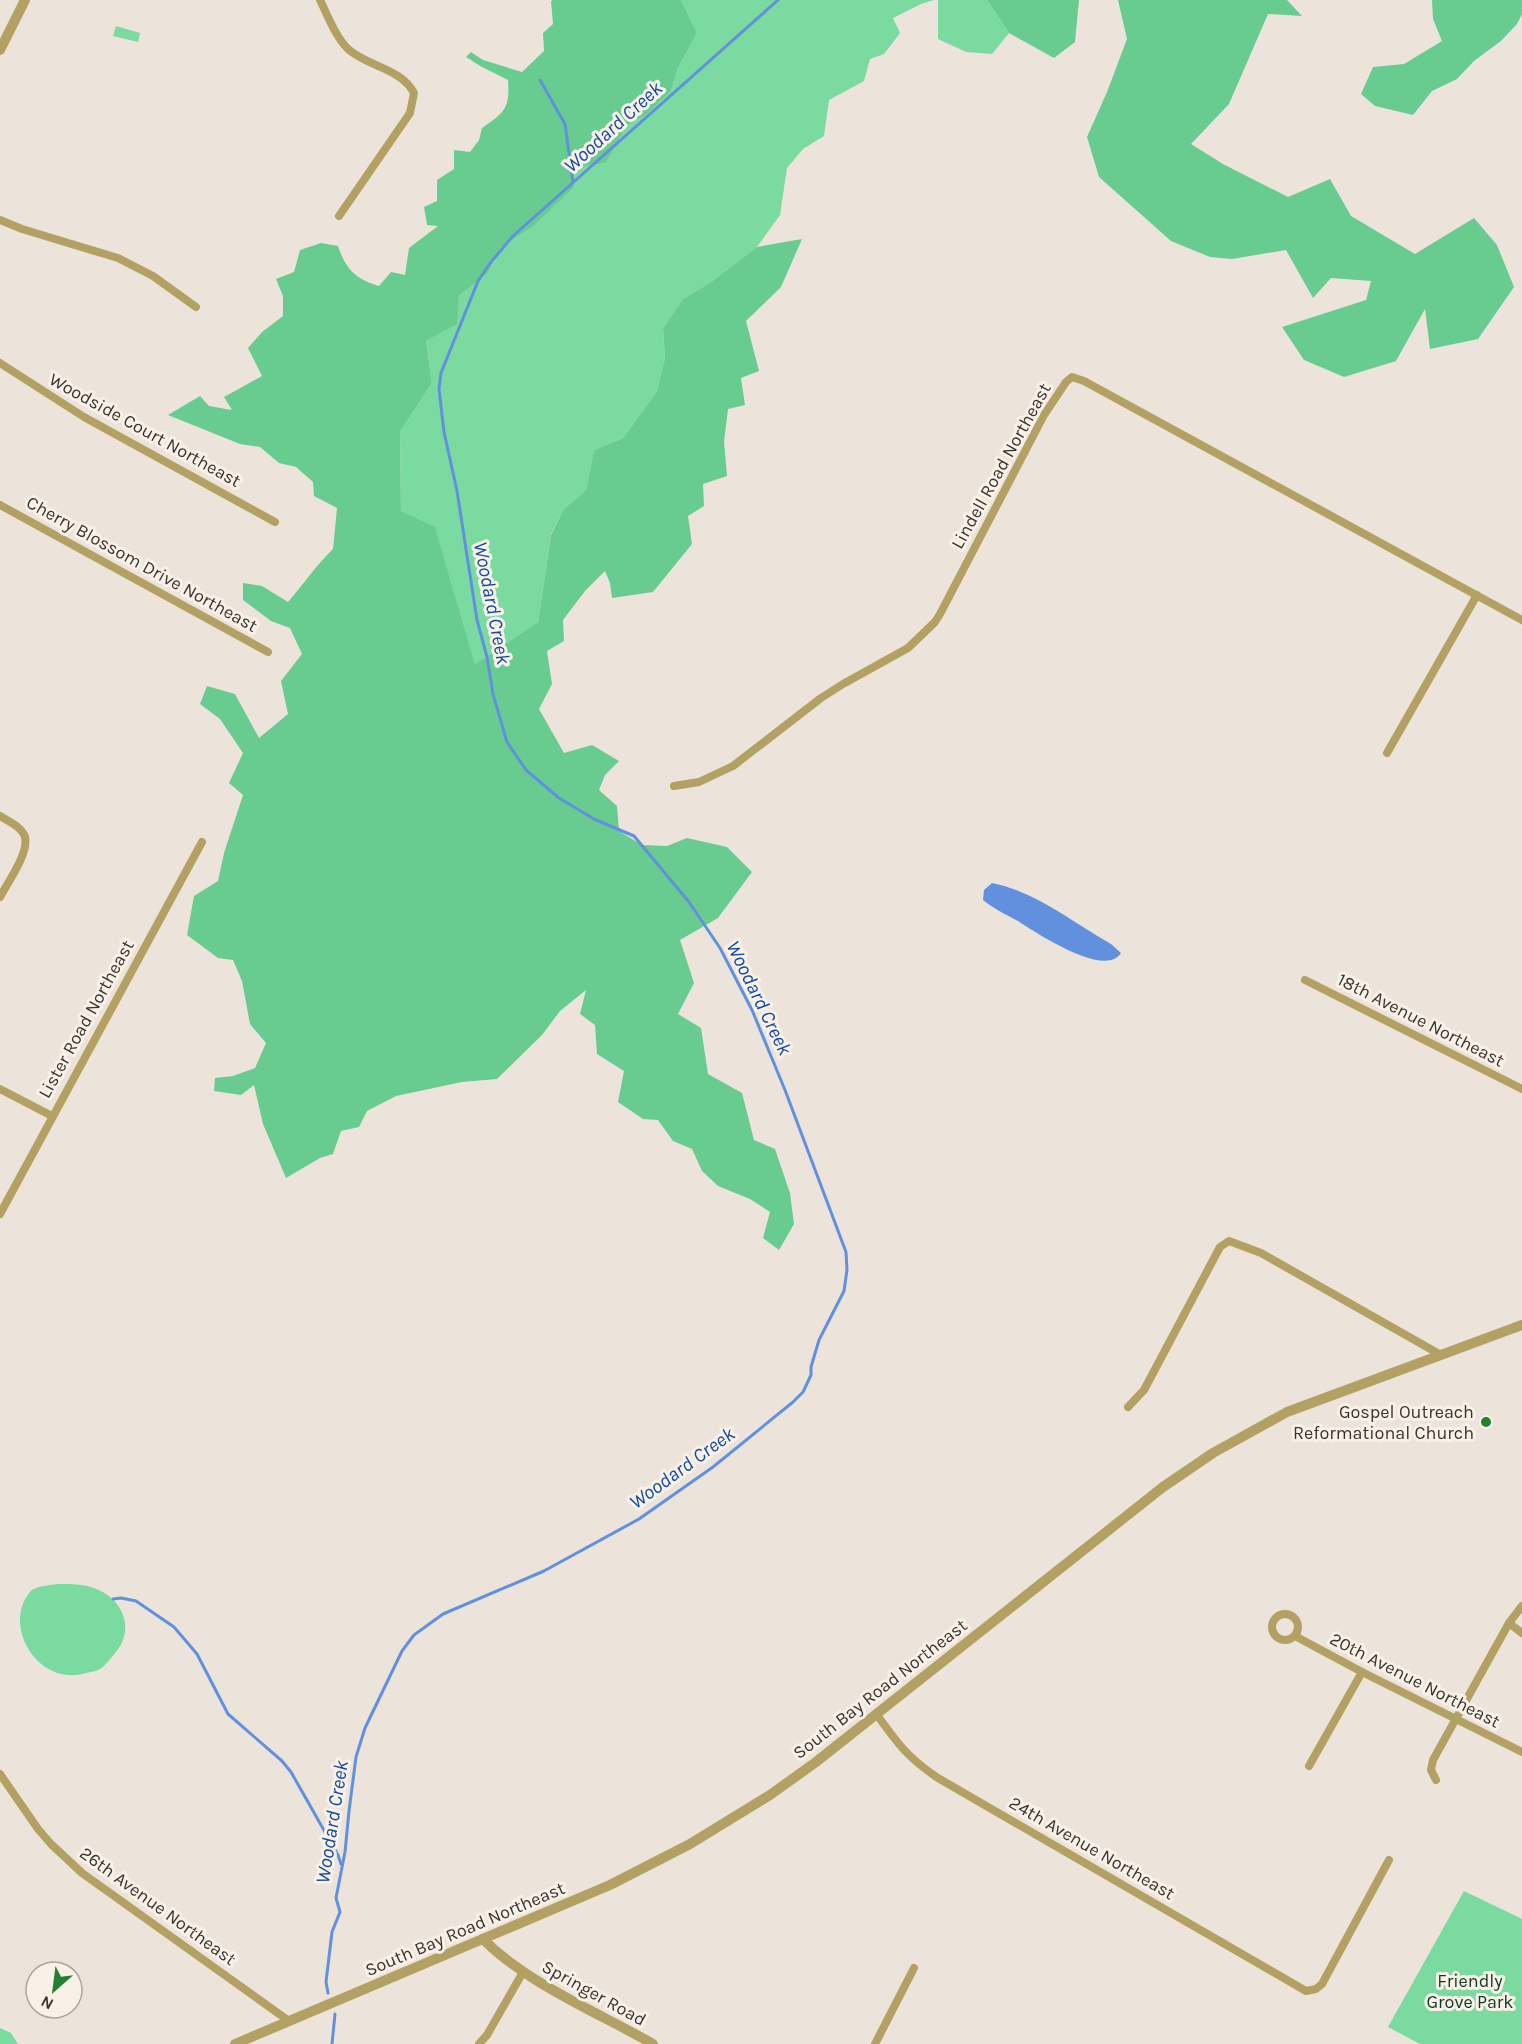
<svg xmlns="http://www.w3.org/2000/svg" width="1522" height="2044" viewBox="0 0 1522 2044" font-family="Karla,sans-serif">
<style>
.green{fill:#7ada9f}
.forest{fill:#68cc90}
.water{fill:#6190df}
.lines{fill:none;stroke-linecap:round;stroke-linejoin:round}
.stream{stroke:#6190df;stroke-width:3}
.minor{stroke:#b2a162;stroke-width:8}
.tertiary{stroke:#b2a162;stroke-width:10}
.poi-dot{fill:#248031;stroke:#f9f1e7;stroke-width:2}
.labels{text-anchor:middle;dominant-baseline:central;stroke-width:6;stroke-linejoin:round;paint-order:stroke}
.street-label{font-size:18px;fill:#383531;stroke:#f9f1e7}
.poi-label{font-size:18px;fill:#383531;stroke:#f9f1e7;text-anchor:end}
.park-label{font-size:18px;fill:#0f3a22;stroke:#f9f1e7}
.water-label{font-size:20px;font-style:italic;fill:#124ba6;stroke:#f9f1e7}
</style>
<rect width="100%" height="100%" fill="#ece4da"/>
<!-- green -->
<g class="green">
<polygon points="681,0 934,0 921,4 893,18 900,33 884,54 870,59 864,81 829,100 824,136 803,149 787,168 780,215 757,247 711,282 683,299 663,328 665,358 657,391 623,438 594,450 586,490 563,510 551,534 538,622 475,664 435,528 401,511 400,432 432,383 426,341 456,324 459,296 488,273 501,247 531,228 571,168 606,163 627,125 646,115 671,91 678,68 697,33"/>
<polygon points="938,0 987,0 1009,33 992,54 966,52 938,39"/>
<polygon points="116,26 140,33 138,42 113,36"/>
<path d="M58 1584C71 1584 83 1584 94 1588 123 1598 136 1630 115 1653 111 1658 107 1663 103 1667 98 1671 91 1672 86 1673 37 1688 0 1622 32 1590 39 1586 50 1585 58 1584Z"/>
<polygon points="1464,1891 1522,1919 1522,2044 1420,2044 1388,2027"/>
<polygon points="0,2028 11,2033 18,2044 0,2044"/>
</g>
<!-- forest -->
<g class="forest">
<path d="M553 0H681L697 33 678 68 671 91 646 115 627 125 606 163 571 168 574 187 531 228 501 247 488 273 459 296 457 324 426 341 432 383 400 432 401 511 435 527 475 664 538 622 551 535 563 510 586 490 594 450 623 438 657 391 665 358 663 328 683 299 711 282 757 247 802 239 781 287 746 321 759 371 741 378 745 405 728 409 724 442 727 476 703 484 704 506 688 516 692 544 653 592 612 598 610 583 605 571 585 591 563 620 564 641 547 651 552 684 539 709 564 753 592 745 619 761 605 775 599 790 617 806 619 831 642 845 667 846 687 838 727 847 752 872 718 918 680 940 694 983 678 1014 701 1028 708 1074 742 1093 754 1140 775 1149 790 1193 794 1224 779 1250 763 1238 770 1212 750 1199 718 1186 702 1171 692 1149 673 1141 658 1120 643 1119 618 1102 624 1071 597 1054 595 1025 580 1014 586 990 560 1011 542 1035 497 1079 462 1082 396 1096 367 1111 359 1127 341 1131 333 1154 320 1158 286 1178 263 1124 254 1085 241 1095 214 1091 215 1078 233 1076 255 1068 266 1043 250 1024 242 981 233 960 218 958 187 935 194 896 218 881 224 853 243 795 229 783 243 753 220 719 200 704 207 686 235 694 259 738 288 714 281 681 302 654 290 628 271 621 243 600V583L262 586 288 602C303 585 316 565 333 549L337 508 314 496 313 482 296 467 279 463 260 447 240 444 168 415 200 396 209 406 232 410 224 397 262 376 248 348 262 332 283 316V296L276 279 294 272 300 250 321 243 338 246C346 269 355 279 379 286L391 272 405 275 409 248 438 226 427 225 424 207 437 201V180L454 169V150L470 152 479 140 482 128C505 112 510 108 508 80L482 67 466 57 471 52 483 60 522 72 544 51 543 33 553 24 551 1Z"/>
<polygon points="987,0 1079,0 1075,42 1054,58 1009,33"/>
<polygon points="1118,0 1287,0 1302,16 1268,14 1229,104 1191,144 1223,164 1288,197 1330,179 1351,216 1415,254 1474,218 1497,245 1514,287 1478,339 1430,349 1425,309 1396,361 1344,377 1304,360 1282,327 1366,300 1371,281 1331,278 1313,298 1286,250 1232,259 1210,257 1171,241 1099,177 1087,137 1107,92 1127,39"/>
<polygon points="1432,0 1522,0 1522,14 1517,24 1501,41 1474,61 1457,79 1432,91 1413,115 1375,106 1361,94 1373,67 1404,64 1442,41 1433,19"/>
</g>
<!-- water -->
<path class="water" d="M992 883C1036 892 1072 922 1111 944L1121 953C1105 979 1035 932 1018 921 1005 914 994 909 983 900L984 890Z"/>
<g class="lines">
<!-- stream -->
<g class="stream">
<polyline points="540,80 565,124 573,182"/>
<polyline points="113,1599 121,1598 136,1601 174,1627 197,1654 228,1714 282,1761 291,1772 338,1855 341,1864"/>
<polyline points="328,1993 326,1982 332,1932 340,1912 336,1898 345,1852 349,1811 356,1757 365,1728 402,1651 414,1635 443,1614 544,1571 639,1519 713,1467 793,1402 803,1392 811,1375 811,1367 819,1340 844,1291 847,1270 846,1252 785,1090 752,1010 720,948 689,902 634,836 594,819 559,798 526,770 507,742 493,694 487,657 477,620 457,491 444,432 439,389 441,373 478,281 491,262 513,236 778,0"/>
<polyline points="332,2044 335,2014"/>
</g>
<!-- minor -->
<g class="minor">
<path d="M320 0C328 16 335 36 348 49 368 67 401 68 414 93L410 113 339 216"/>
<polyline points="0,220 22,229 118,258 153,276 196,307"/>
<polyline points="0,363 84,417 275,522"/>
<polyline points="0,505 268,652"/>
<polyline points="1387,753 1477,595"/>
<polyline points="674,786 699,782 733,766 821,698 843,684 908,648 935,622 940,614 1044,415 1066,382 1072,377 1084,381 1522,620"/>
<path d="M0 816C8 821 22 827 25 837 29 853 8 882 0 897"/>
<polyline points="1305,980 1522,1089"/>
<polyline points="0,1089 52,1116"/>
<polyline points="0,1214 202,842"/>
<polyline points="1128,1407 1144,1390 1220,1247 1229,1241 1261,1253 1441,1355"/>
<circle cx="1285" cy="1627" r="13"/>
<polyline points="1509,1623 1522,1633"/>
<polyline points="1295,1636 1362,1672 1522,1752"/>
<path d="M877 1715C898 1744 908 1758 938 1778L1306 1991 1316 1989 1322 1984 1389 1860"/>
<polyline points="1309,1766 1362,1672"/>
<polyline points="0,1774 38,1829 51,1844 82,1873 289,2021"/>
<polyline points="1436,1780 1431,1770 1433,1760 1509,1623 1522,1606"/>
<polyline points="479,2044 487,2035 523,1972"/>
<polyline points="875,2044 914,1968"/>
</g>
<!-- tertiary -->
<g class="tertiary">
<polyline points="0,50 25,0"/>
<path d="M483 1939C526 1983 599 2013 653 2044"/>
<polyline points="235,2044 610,1885 690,1844 770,1795 816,1762 1163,1487 1213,1453 1287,1412 1522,1325"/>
</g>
</g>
<!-- markers -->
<circle class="poi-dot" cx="1486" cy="1422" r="6"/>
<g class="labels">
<!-- street labels -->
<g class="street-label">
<text transform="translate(145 430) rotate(29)">Woodside Court Northeast</text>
<text transform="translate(1001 466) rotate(-61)">Lindell Road Northeast</text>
<text transform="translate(142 564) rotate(29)">Cherry Blossom Drive Northeast</text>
<text transform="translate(86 1019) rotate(-61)">Lister Road Northeast</text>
<text transform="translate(1421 1020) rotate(27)">18th Avenue Northeast</text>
<text transform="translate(1415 1680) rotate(27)">20th Avenue Northeast</text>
<text transform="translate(880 1689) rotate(-38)">South Bay Road Northeast</text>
<text transform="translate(1092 1848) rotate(30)">24th Avenue Northeast</text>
<text transform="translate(158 1906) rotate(36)">26th Avenue Northeast</text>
<text transform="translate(465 1929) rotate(-23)">South Bay Road Northeast</text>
<text transform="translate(594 1993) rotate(29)">Springer Road</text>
</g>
<!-- poi labels -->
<g class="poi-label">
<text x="1474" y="1412">Gospel Outreach<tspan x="1474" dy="21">Reformational Church</tspan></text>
</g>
<!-- park labels -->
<g class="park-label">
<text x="1470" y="1981">Friendly<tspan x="1470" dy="21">Grove Park</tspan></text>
</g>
<!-- water labels -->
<g class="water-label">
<text transform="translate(613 127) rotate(-42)">Woodard Creek</text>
<text transform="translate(492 603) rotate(79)">Woodard Creek</text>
<text transform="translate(759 998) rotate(64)">Woodard Creek</text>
<text transform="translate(682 1468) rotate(-36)">Woodard Creek</text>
<text transform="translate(332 1822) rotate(-81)">Woodard Creek</text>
</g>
</g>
<!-- north arrow -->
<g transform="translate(54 1990) rotate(208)"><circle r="28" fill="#f9f1e7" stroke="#aca69e" stroke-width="1.5"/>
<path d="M0-4.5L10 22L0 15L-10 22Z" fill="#248031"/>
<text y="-9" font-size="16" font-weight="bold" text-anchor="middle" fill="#383531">N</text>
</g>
</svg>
